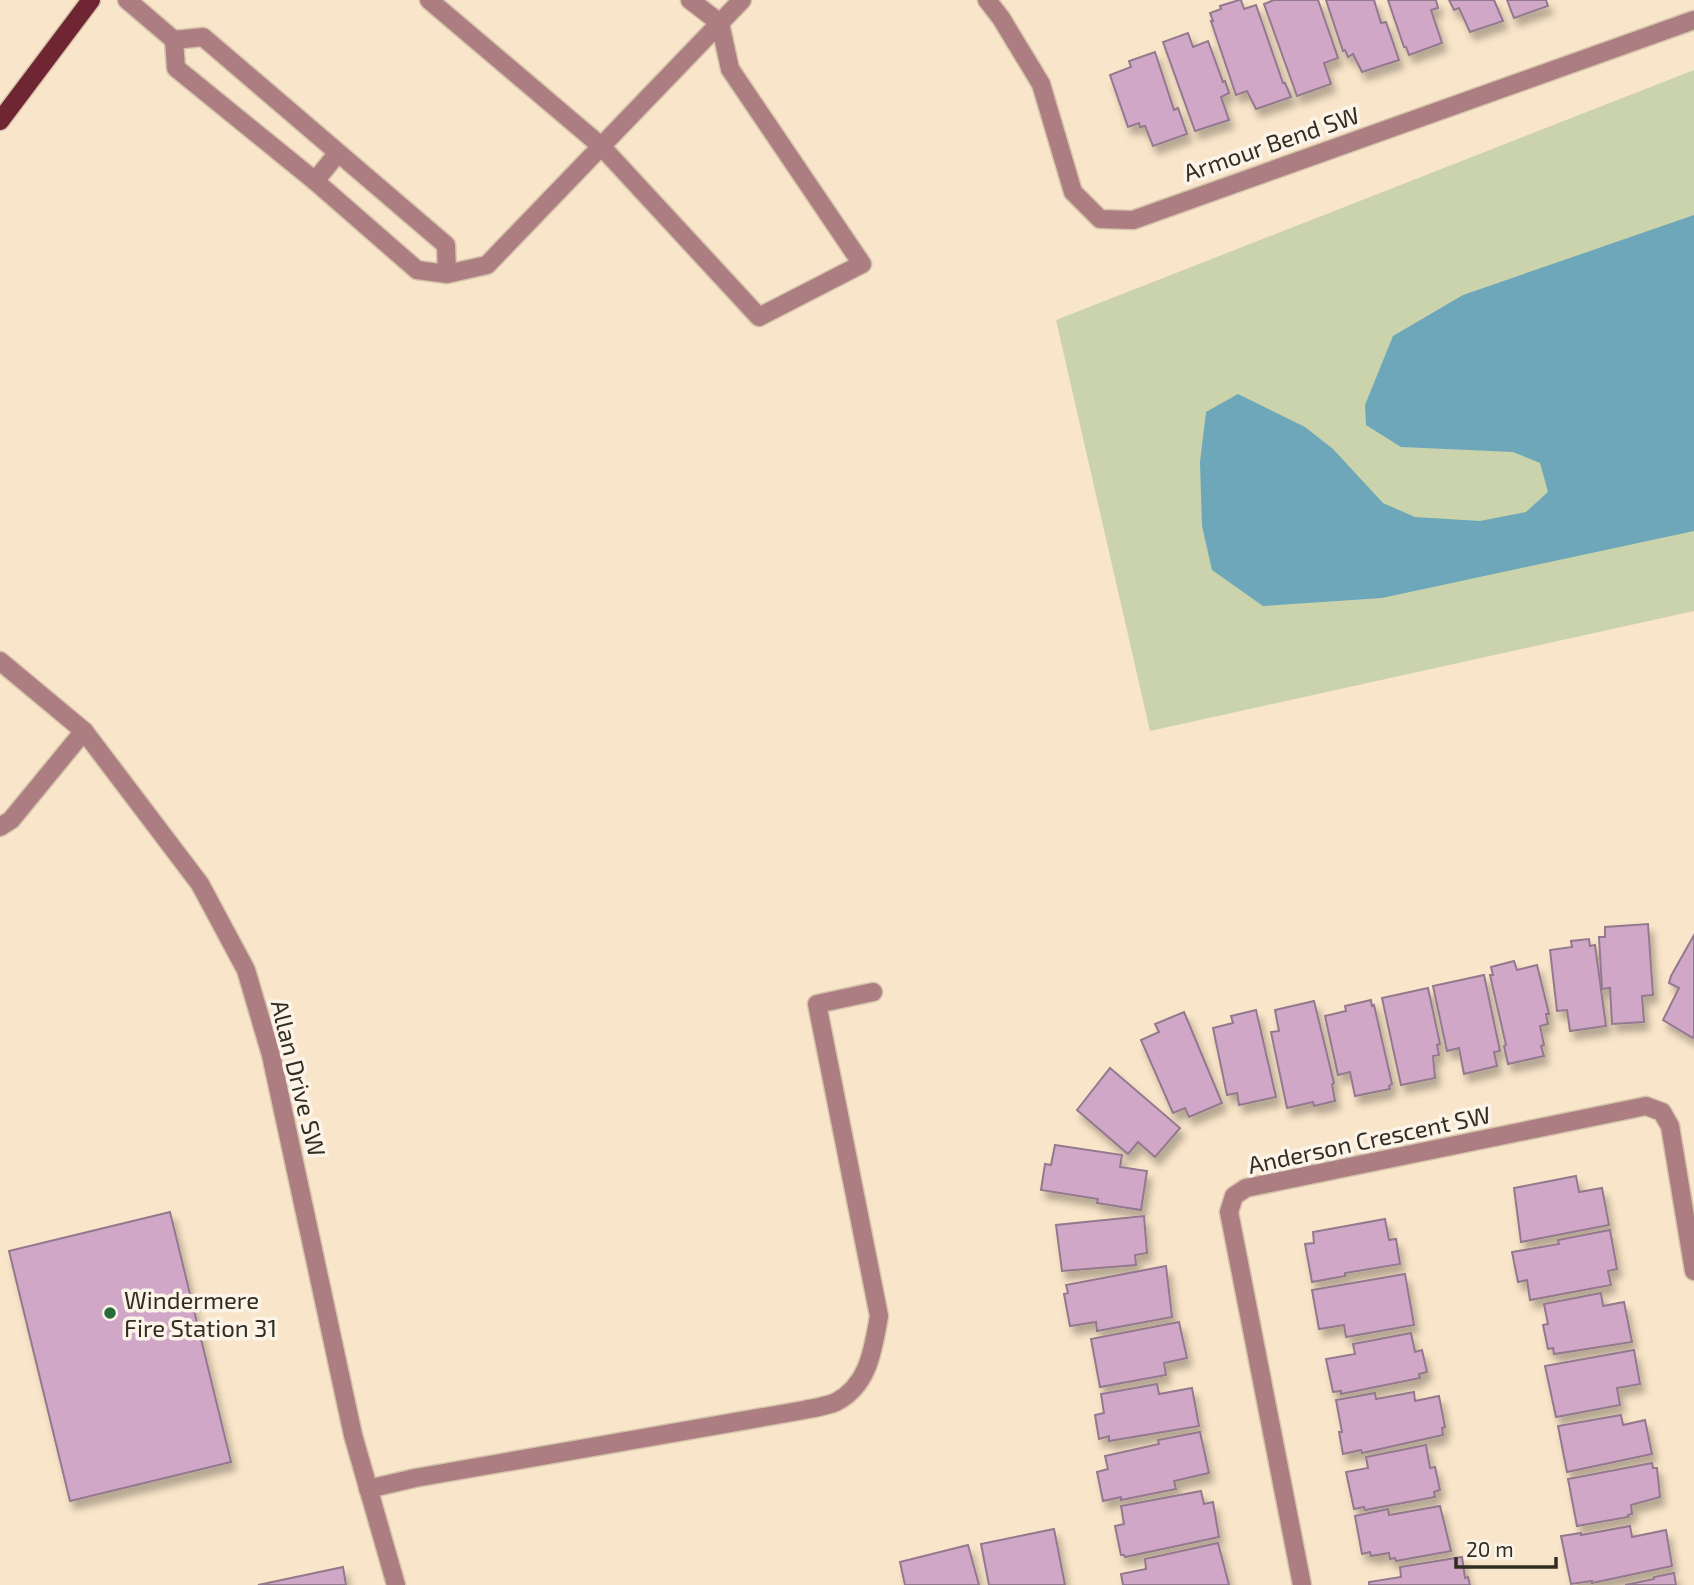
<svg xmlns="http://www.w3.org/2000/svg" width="1694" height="1585" viewBox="0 0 1694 1585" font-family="'Exo 2',sans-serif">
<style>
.green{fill:#cad3ab}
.water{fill:#6ea7b9}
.building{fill:#d1a7c8;stroke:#93798d;stroke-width:2;filter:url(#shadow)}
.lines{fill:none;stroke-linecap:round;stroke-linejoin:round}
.minor-casing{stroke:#d5c4ab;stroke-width:21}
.major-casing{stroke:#d5c4ab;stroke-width:21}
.minor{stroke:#ac7e82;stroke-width:18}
.major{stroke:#702532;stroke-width:18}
.poi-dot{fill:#276d39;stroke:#fcf4e9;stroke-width:2.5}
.labels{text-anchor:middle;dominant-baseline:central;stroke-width:7;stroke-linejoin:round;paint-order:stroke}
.street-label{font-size:24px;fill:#332c21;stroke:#fcf4e9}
.poi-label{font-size:24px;fill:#332c21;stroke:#fcf4e9;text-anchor:start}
</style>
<defs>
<filter id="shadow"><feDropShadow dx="4.5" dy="8" stdDeviation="3.5" flood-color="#0004"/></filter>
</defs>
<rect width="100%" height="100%" fill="#f9e5c9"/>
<!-- green -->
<polygon class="green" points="1694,70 1694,611 1150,731 1056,320"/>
<!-- water -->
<polygon class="water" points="1694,215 1694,531 1382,598 1263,606 1212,570 1202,526 1200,462 1206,412 1238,394 1305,427 1333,449 1383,503 1415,517 1480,521 1526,512 1548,492 1540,463 1513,452 1401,447 1366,425 1365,405 1393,336 1463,295"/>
<!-- building -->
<g class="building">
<polygon points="1239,0 1241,0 1244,9 1256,5 1283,83 1285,83 1291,97 1256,109 1247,91 1236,95 1211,21 1213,21 1210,13 1221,9 1220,6"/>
<polygon points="1274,0 1318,0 1338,58 1324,63 1331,84 1297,96 1264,4"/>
<polygon points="1326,0 1374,0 1381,23 1386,22 1399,60 1362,72 1353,54 1348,57 1345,50 1343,51"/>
<polygon points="1388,0 1436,0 1438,8 1431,10 1442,43 1409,55 1406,47 1404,47"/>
<polygon points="1449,0 1494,0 1503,21 1470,32 1459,8 1454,10"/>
<polygon points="1507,0 1546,0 1548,6 1514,18"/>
<polygon points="1188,33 1193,47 1208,41 1223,82 1225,81 1229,93 1221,97 1229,120 1195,131 1163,42"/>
<polygon points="1155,52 1174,110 1178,108 1187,134 1153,146 1145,126 1140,127 1139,123 1128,127 1110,75 1131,67 1129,61"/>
<polygon points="1648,924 1653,995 1642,996 1644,1022 1612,1024 1610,988 1602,989 1599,937 1605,937 1605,927"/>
<polygon points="1694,935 1694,1036 1693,1038 1663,1020 1679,988 1669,983 1671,976"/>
<polygon points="1589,939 1590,946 1595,945 1606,1026 1570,1031 1567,1010 1557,1011 1550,950 1572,947 1571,941"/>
<polygon points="1514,961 1517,970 1537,965 1549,1014 1546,1014 1548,1024 1540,1026 1544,1045 1541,1046 1544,1056 1508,1064 1504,1046 1506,1045 1490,975 1493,975 1491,967"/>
<polygon points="1484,975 1500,1051 1494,1052 1497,1066 1464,1074 1459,1048 1447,1051 1433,986"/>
<polygon points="1428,988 1440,1044 1437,1045 1439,1055 1433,1056 1435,1078 1401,1085 1382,998"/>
<polygon points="1371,1000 1372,1006 1374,1005 1392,1084 1389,1086 1390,1089 1355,1096 1350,1072 1338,1075 1325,1016 1346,1011 1345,1006"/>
<polygon points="1314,1001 1334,1083 1332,1084 1335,1101 1314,1106 1313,1102 1287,1108 1271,1032 1279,1031 1275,1010"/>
<polygon points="1256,1010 1276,1097 1239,1105 1237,1093 1227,1095 1213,1028 1233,1023 1231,1016"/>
<polygon points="1184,1012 1222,1103 1189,1117 1185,1108 1173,1113 1141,1040 1159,1032 1155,1024"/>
<polygon points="1110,1068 1180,1128 1155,1157 1138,1142 1128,1154 1077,1110"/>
<polygon points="1055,1145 1122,1155 1120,1167 1147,1171 1141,1210 1097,1203 1098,1199 1041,1190 1045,1164 1051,1165"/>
<polygon points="1576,1176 1579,1192 1602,1188 1609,1225 1521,1242 1514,1188"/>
<polygon points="170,1212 231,1462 70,1501 9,1251"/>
<polygon points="1144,1216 1147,1253 1135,1255 1136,1265 1062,1271 1056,1225"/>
<polygon points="1385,1219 1389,1240 1396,1239 1400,1264 1345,1273 1345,1276 1312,1282 1305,1244 1314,1243 1313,1232"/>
<polygon points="1610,1230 1617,1269 1608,1271 1611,1285 1530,1300 1527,1280 1518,1282 1512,1252 1559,1244 1558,1240"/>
<polygon points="1166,1266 1172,1317 1097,1331 1096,1322 1070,1326 1064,1294 1068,1293 1066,1285"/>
<polygon points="1405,1274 1414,1325 1346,1337 1344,1325 1319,1329 1312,1290"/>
<polygon points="1601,1293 1603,1306 1624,1302 1632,1342 1554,1354 1553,1348 1548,1349 1543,1325 1548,1324 1544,1304"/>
<polygon points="1179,1322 1187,1358 1164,1363 1166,1375 1100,1387 1091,1339"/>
<polygon points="1411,1333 1415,1352 1422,1350 1427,1372 1419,1374 1420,1378 1341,1394 1341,1391 1333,1392 1326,1359 1355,1354 1353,1344"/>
<polygon points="1634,1350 1640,1384 1617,1388 1620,1405 1556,1417 1545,1366"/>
<polygon points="1157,1384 1159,1394 1192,1388 1199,1426 1109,1441 1109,1436 1099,1439 1095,1415 1104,1413 1101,1394"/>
<polygon points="1414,1392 1415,1401 1439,1396 1445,1427 1442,1428 1443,1435 1362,1453 1361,1450 1343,1454 1339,1432 1342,1432 1336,1400 1375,1393 1376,1399"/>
<polygon points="1621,1415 1623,1425 1645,1420 1652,1454 1567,1472 1558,1426"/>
<polygon points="1200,1432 1209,1473 1174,1481 1176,1489 1121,1500 1121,1497 1103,1501 1097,1472 1108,1469 1105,1456 1159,1444 1158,1440"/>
<polygon points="1426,1445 1430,1468 1435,1467 1440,1490 1434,1492 1435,1497 1365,1510 1364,1507 1354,1509 1346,1472 1368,1468 1366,1457"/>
<polygon points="1652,1463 1653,1468 1657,1468 1660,1497 1631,1505 1632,1514 1628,1515 1628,1517 1577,1526 1568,1479"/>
<polygon points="1201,1491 1204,1504 1213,1502 1219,1537 1125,1557 1124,1555 1121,1555 1115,1526 1124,1524 1121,1506"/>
<polygon points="1440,1506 1451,1551 1396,1561 1395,1558 1390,1559 1389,1553 1371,1556 1370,1552 1362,1554 1355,1516 1388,1509 1389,1515"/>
<polygon points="1630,1526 1632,1537 1666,1530 1672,1566 1592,1583 1592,1581 1571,1584 1561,1536 1581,1533 1581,1535"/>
<polygon points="1054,1529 1065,1585 989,1585 981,1544"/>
<polygon points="1218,1543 1229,1585 1123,1585 1121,1574 1146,1569 1145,1559"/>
<polygon points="968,1545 979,1585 905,1585 900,1562"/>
<polygon points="1462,1557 1465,1578 1468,1577 1470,1585 1369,1585 1369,1582 1401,1577 1400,1567"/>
<polygon points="343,1567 346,1585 258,1585"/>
<polygon points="1674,1573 1676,1585 1625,1585 1654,1579 1654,1577"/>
</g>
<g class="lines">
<!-- minor casing -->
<g class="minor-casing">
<g id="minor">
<polyline points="127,0 174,40"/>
<polyline points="429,0 601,146 759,317 862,264 730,69 720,23 690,0"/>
<polyline points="987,0 1001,18 1041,84 1073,192 1100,219 1133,220 1694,20"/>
<polyline points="315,181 337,154"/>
<polyline points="447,274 446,245 203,37 174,40 176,68 315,181 417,270 447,274 487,265 742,0"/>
<polyline points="0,661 84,731 200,884 246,970 271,1055 353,1435 396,1585"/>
<polyline points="0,827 11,820 84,731"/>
<path d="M368 1489 415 1478 804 1410C814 1408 827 1406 836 1402 869 1385 873 1349 879 1316L817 1004 873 992"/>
<polyline points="1302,1585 1229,1212 1234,1196 1246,1188 1646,1106 1662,1112 1670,1126 1694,1271"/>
</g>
</g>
<!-- major casing -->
<g class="major-casing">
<polyline id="major" points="0,121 91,0"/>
</g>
<!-- minor -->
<use href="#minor" class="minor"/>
<!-- major -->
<use href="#major" class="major"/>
</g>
<!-- markers -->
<circle class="poi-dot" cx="110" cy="1313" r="7"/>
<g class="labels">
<!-- street labels -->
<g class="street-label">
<text transform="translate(1271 143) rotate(-19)">Armour Bend SW</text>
<text transform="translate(299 1078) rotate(76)">Allan Drive SW</text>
<text transform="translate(1369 1139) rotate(-12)">Anderson Crescent SW</text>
</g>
<!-- poi labels -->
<g class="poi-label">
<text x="124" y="1299">Windermere<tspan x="124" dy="28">Fire Station 31</tspan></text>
</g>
</g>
<!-- scale -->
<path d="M1456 1557v10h100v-10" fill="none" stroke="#332c21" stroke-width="3.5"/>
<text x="1466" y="1557" font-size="21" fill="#332c21" stroke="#fcf4e9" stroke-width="5" paint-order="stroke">20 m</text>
</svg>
